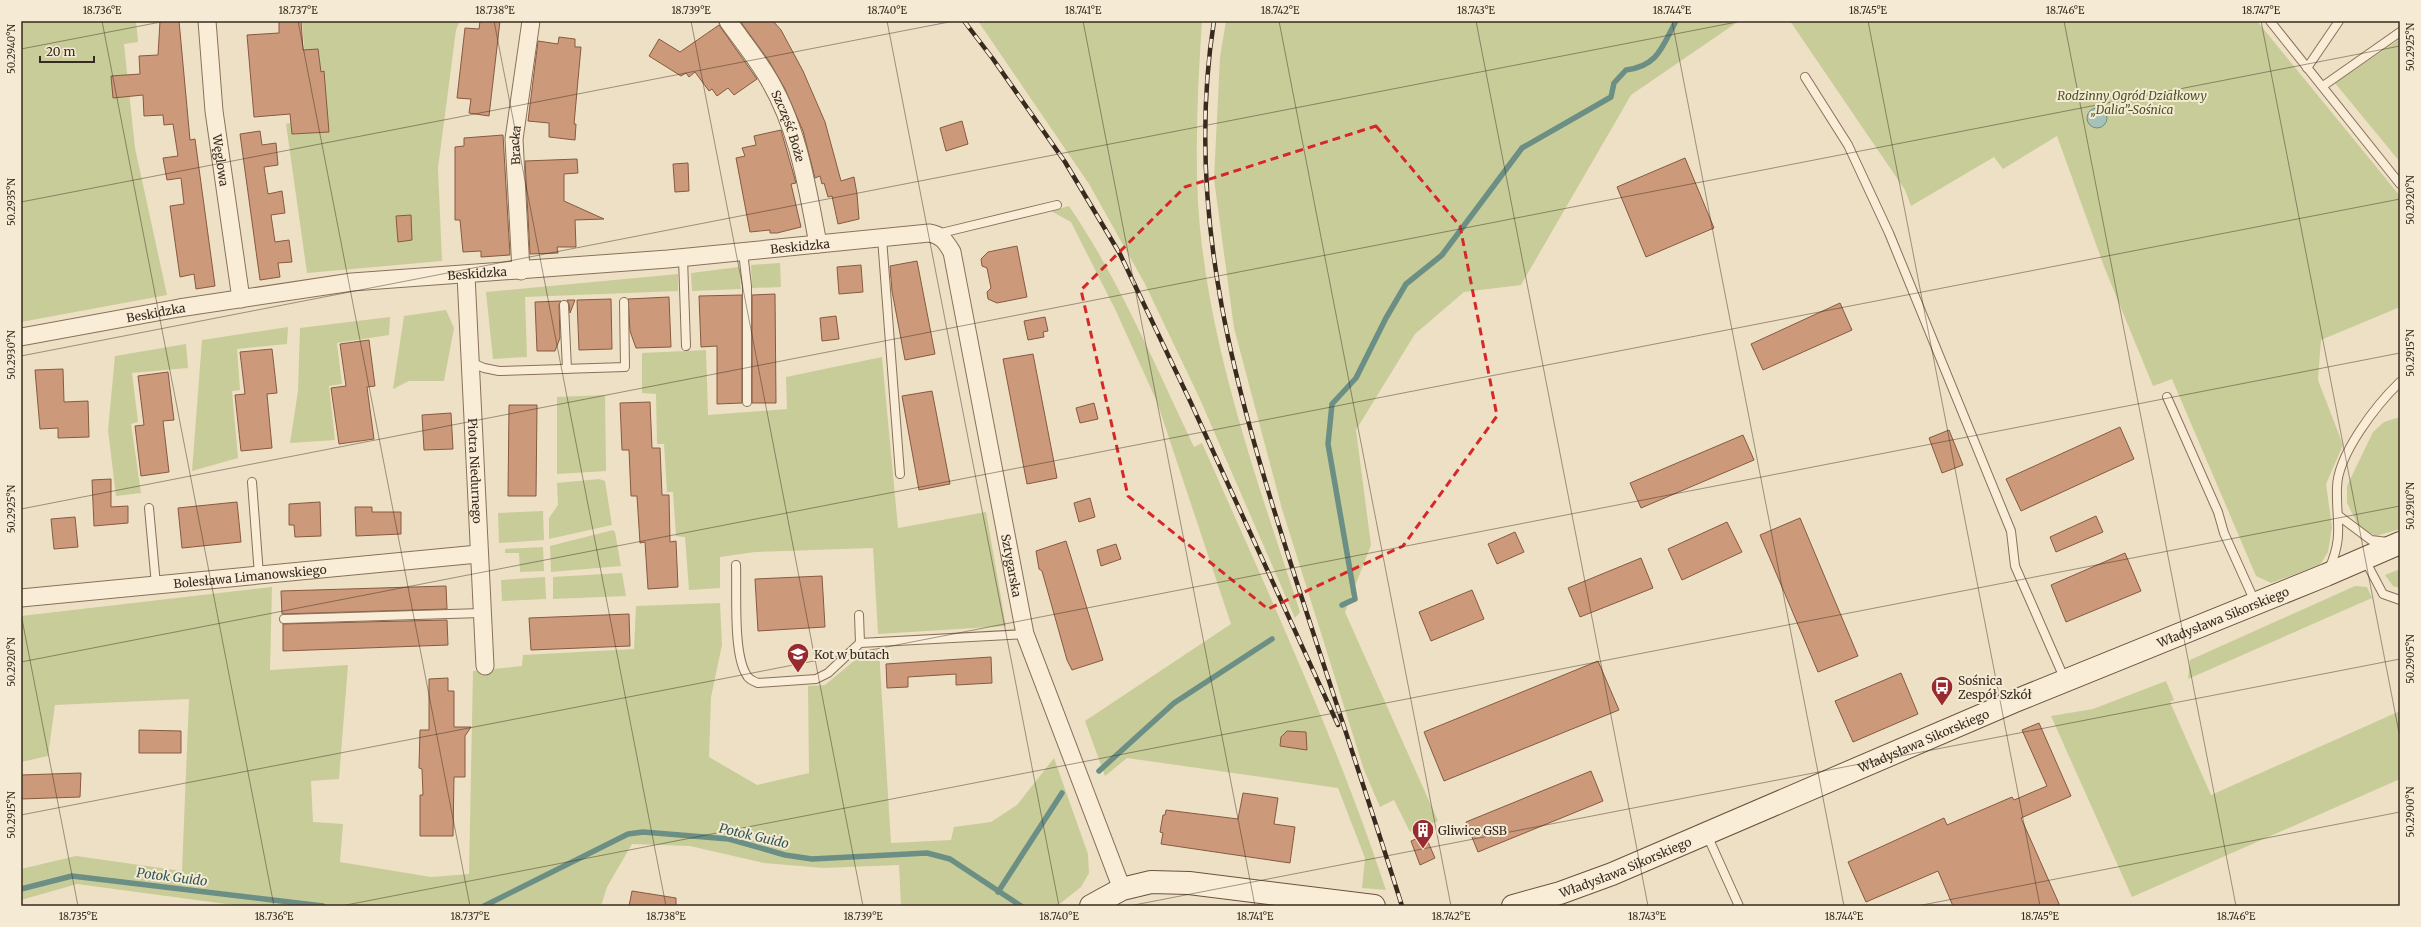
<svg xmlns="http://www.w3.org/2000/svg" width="2421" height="927" viewBox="0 0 2421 927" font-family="Merriweather,serif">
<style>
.green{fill:#c8cc98}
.water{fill:#a6c1b8;stroke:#6c8f85}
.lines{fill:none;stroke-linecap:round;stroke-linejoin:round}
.stream{stroke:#6c8f85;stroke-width:5.5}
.building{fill:#cc997a;stroke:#875a40}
.lane-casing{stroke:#88715a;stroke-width:10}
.street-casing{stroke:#88715a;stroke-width:19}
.secondary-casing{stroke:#6a523e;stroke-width:24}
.lane{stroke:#f9edd7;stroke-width:8}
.street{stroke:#f9edd7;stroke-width:17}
.secondary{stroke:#f9edd7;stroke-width:22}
.rail-casing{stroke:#382a1e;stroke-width:4.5}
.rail{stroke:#f5ead3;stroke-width:3;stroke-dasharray:9;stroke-linecap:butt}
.marked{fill:none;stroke:#d62828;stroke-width:3;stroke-dasharray:8 5;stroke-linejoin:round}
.ticks{fill:none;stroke:#382a1e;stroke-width:1;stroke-opacity:0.45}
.labels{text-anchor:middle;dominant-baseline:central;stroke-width:4;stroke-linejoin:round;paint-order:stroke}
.park-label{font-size:12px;font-style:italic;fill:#4a5425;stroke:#f5ead3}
.street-label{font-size:12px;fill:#382a1e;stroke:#f5ead3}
.poi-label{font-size:12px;fill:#382a1e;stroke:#f5ead3;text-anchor:start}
.water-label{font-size:13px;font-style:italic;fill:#2e5854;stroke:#f5ead3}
.neatline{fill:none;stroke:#382a1e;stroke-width:1.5}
.ticks-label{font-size:10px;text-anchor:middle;fill:#382a1e}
</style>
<rect width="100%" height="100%" fill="#eee0c4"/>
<!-- green -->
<g class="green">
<polygon points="21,21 136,21 138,42 124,44 135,148 167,295 21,322"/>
<polygon points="302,21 460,21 456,30 438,168 442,261 307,273 286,124 310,119"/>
<path d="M978 21H1202C1198 82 1195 142 1198 203 1207 344 1257 479 1300 612L1295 618 1199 397 1145 284 1089 184Z"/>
<polygon points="1226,21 1739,21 1631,95 1521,285 1464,292 1415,334 1356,430 1371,545 1345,612 1438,821 1410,832 1394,800 1380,807 1364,770 1282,509 1234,328 1214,179 1220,57"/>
<polygon points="1790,21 2257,21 2400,196 2400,307 2321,340 2318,380 2343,445 2326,484 2332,527 2328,552 2320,565 2271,583 2256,576 2172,379 2153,386 2105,269 2057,136 2003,169 1994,157 1911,206 1905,190"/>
<polygon points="2400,39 2400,162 2335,83"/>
<path d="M1069 206C1120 281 1155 365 1194 447L1202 443C1267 590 1335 736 1386 890L1362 888 1365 858 1338 788 1127 758 1105 776 1085 721 1231 624 1157 402 1116 311 1071 222 1051 211Z"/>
<polygon points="780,263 781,287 752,288 751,265"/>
<polygon points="739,267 741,289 692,291 691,273"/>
<polygon points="678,274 678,291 525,297 527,357 493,359 486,292"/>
<polygon points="446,310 454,328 444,381 409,381 393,389 404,316"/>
<polygon points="390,317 389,335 337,343 342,384 329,386 335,440 290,443 298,391 300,328"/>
<polygon points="288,327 287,344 237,349 240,390 232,391 238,458 192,471 202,340"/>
<polygon points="186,344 188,368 132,373 138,422 131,424 141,493 116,496 108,430 115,356"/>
<polygon points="706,350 708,415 787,409 786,377 882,357 898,528 986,512 1006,626 878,634 873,548 755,552 720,557 720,588 689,590 685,537 676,536 673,492 667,492 664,444 657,444 656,394 642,393 642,353"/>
<polygon points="605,395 606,471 557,474 557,397"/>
<polygon points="2400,417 2400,529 2376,536 2359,527 2347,503 2347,486 2373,432 2384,422"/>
<polygon points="599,479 605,481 612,525 549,539 549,518 558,505 557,483"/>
<polygon points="543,511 544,540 499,543 498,513"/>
<polygon points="613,530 615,532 621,566 551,572 550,546"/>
<polygon points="543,547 544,571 520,572 519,553 505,553 505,549"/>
<polygon points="2400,569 2400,588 2393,586 2385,575"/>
<polygon points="622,573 626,596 553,599 553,577"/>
<polygon points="545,577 546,599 502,601 501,580"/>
<polygon points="2355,586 2367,587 2372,598 2188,679 2190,660"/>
<polygon points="272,587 270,670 348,665 339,779 311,781 313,822 343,824 340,862 431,877 469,874 473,671 522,666 523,655 634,649 636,606 720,603 722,645 711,697 709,757 757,785 809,773 808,686 825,685 866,651 879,650 891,843 951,840 954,827 991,822 1017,805 1054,758 1088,854 1089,873 1081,887 1057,906 901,906 899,865 823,868 764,863 690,846 632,844 607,887 601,906 241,906 77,884 21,900 21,869 76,856 182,871 189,699 55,705 48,756 21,762 21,616"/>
<polygon points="2166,681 2174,700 2170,702 2211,795 2400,711 2400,779 2132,897 2051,716 2093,709"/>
</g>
<!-- water -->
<circle class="water" cx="2097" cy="118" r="10"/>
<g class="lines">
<!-- stream -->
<g class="stream">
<path d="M1342 605 1355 599 1328 444 1332 404 1356 378 1386 318 1406 284 1442 255 1522 148 1611 97 1614 83 1626 70C1658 66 1662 47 1676 21"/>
<polyline points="1099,771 1174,703 1272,639"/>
<polyline points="21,889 72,876 323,906"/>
<polyline points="998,892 1062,793"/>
<polyline points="484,906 628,834 643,832 729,839 785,855 812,859 927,853 950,859 1021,906"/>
</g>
</g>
<!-- building -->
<g class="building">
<polygon points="160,21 179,21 190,140 195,139 215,286 196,289 194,274 180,277 170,206 184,204 181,178 167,180 163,158 178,156 173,124 164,125 163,115 144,116 143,95 113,98 111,76 140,74 139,56 158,55"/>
<polygon points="279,21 301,21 303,50 318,49 321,72 324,71 329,132 292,134 290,114 254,117 247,35 279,33"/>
<polygon points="480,21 500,21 489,116 469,113 471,99 457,98 465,28 479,29"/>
<polygon points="740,21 773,21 781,30 803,71 825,122 841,181 854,177 857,194 859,219 838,224 832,196 828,197 824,183 822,184 820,176 815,178 803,131 785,89 769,61"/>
<polygon points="719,25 757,79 734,95 728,88 717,96 712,89 709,91 695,72 689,77 686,73 681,76 649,56 659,39 680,52"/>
<polygon points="559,37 575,39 575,47 581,47 574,124 576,124 575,140 549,137 549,123 528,121 538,41 558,44"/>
<polygon points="962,121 968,144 946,151 940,128"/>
<polygon points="781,130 796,183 791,184 801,227 777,233 770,233 770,230 750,232 736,158 745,156 742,148 756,145 754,136"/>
<polygon points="260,131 262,145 276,143 278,165 264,167 268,194 282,191 285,213 271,215 275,242 289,240 292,262 278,263 280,277 260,280 240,134"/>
<polygon points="503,135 510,255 481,257 481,251 463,252 460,220 455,220 455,147 464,146 464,138"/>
<polygon points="1685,158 1714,228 1646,257 1617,187"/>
<polygon points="577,159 578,173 564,174 564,201 604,219 575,220 576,247 557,247 558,253 530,254 525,161"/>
<polygon points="688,163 689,191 675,192 673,164"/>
<polygon points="411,215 412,240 398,242 396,216"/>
<polygon points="1017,246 1027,297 997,303 988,299 987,292 991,288 987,268 982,266 981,259 988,252"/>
<polygon points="917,261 935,354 905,360 892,291 890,266"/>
<polygon points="861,265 863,292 839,294 837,267"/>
<polygon points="775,294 776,403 752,403 752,295"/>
<polygon points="742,295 742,403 717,404 717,346 701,347 699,296"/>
<polygon points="669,297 671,347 636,348 630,331 628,299"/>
<polygon points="611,299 612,349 579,350 577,300"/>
<polygon points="567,300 575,300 570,313 569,304"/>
<polygon points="561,301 559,305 560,338 555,351 537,351 535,302"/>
<polygon points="1840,303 1852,330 1763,370 1751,344"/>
<polygon points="836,316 839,339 822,341 820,318"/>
<polygon points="1045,317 1048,331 1043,332 1044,337 1028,340 1024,321"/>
<polygon points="369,340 375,386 367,387 374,439 339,444 331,388 346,386 340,344"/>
<polygon points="272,349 277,393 267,394 272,448 241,451 235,395 245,394 240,352"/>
<polygon points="1033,354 1057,478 1027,484 1003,359"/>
<polygon points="63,369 64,402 88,401 89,437 58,438 58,428 40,429 35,370"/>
<polygon points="168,372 174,420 163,421 169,472 141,476 135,426 144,425 138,376"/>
<polygon points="932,391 950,484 919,490 902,396"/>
<polygon points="650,402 652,448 660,448 662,495 669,495 670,542 676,541 678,587 648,589 645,542 640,543 637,496 631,496 629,450 622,450 620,403"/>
<polygon points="1094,403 1098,419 1080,423 1076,408"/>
<polygon points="509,405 537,405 536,496 508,496"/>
<polygon points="451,413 453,449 424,450 422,415"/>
<polygon points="2120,427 2134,459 2021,511 2006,479"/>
<polygon points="1949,430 1963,465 1942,473 1929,438"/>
<polygon points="1743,435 1754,460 1641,508 1630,483"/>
<polygon points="111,479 111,507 128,506 128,523 94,526 92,480"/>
<polygon points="1090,498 1095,517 1079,522 1074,503"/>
<polygon points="237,502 241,542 182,548 178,508"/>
<polygon points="320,502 321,536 295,537 294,525 289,525 289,504"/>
<polygon points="355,507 372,507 372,512 401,512 401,534 356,536"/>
<polygon points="2096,516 2103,532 2056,552 2050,537"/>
<polygon points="75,517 78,547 54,549 51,519"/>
<polygon points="1800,518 1858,656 1818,672 1760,535"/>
<polygon points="1727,522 1742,552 1682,580 1668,549"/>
<polygon points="1515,532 1524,552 1497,564 1488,544"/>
<polygon points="1066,541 1103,660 1072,670 1067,660 1042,571 1039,569 1036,551"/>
<polygon points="1116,544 1121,559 1101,566 1097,550"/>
<polygon points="2125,553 2141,591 2066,622 2051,585"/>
<polygon points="1641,558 1653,588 1580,617 1568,588"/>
<polygon points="822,576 825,627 758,631 755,579"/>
<polygon points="446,586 447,609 282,614 281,591"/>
<polygon points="1472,590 1484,619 1431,641 1419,612"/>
<polygon points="629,614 630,646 531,650 529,618"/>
<polygon points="447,620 448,645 283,651 283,624"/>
<polygon points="991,657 992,683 956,685 956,674 908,677 908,687 887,688 886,664"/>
<polygon points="1598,661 1619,710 1444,781 1424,732"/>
<polygon points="1901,673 1918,714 1853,742 1835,701"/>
<polygon points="448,678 448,691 454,691 454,727 471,727 465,736 465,777 454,777 453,836 420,836 420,795 423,795 422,769 419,768 420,730 429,730 429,679"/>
<polygon points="2039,723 2071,796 2021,818 2060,906 1953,906 1938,871 1866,902 1848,862 1944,818 1947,825 2012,797 2014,800 2047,786 2022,730"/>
<polygon points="139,730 181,731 181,753 139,753"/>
<polygon points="1287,731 1306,732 1307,750 1280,746 1281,737"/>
<polygon points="1591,771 1603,801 1478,852 1466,822"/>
<polygon points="81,773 80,797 21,799 21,775"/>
<polygon points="1243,793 1278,798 1274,824 1295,827 1290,863 1161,844 1163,833 1160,832 1163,815 1165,815 1166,810 1238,819"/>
<polygon points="1425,835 1435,858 1420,865 1411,841"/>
<polygon points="632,891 676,898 676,906 629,906"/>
</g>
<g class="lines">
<!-- lane casing -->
<g class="lane-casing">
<g id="lane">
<polyline points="2270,21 2400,184"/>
<polyline points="2307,68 2339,21"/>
<polyline points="1805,77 1848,145 1889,233 2011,531 2015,566 2065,680"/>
<polyline points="2323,86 2400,32"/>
<polyline points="937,234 1057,205"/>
<polyline points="882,238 900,474"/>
<polyline points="743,252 747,286 747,402"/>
<polyline points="683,258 686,346"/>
<polyline points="564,305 567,369"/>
<polyline points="470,362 484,368 499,371 625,367 624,302"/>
<polyline points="2167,397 2218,512 2224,533 2255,602"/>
<polyline points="252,482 259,575"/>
<polyline points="149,508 156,585"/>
<polyline points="2339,516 2371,540 2388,542"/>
<polyline points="2365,560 2383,594 2400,600"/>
<path d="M736 565C737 593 733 652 746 674 748 679 753 681 758 683L816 679 828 673 860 643 1025 634"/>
<path d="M2329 569C2344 536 2336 522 2337 488 2337 455 2377 404 2400 382"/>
<polyline points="859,615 860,643"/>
<polyline points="284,619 482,613"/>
<polyline points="1707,835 1739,906"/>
</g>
</g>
<!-- street casing -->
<g class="street-casing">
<g id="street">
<path id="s1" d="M207 21 214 111 241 299"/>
<path id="s2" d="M728 21C740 38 754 55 765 73 798 125 807 186 818 244"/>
<path id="s3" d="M521 271 514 139 531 21"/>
<path id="s4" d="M466 275 485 666"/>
<path id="s5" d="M21 337 179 308 352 282 668 259 929 233C942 235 946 242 952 252L1025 634 1122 889"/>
<path id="s6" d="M21 598 478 554"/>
</g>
</g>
<!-- secondary casing -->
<g class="secondary-casing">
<g id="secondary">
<polyline points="1091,906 1122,889 1151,882 1189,883 1374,906"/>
<path id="s7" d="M1513 906 1560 893 1612 874 2015 701 2326 575 2400 543"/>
</g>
</g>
<!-- lane -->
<use href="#lane" class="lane"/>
<!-- street -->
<use href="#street" class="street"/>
<!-- secondary -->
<use href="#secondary" class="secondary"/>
<!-- rail casing -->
<g class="rail-casing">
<g id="rail">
<polyline points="964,21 993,59 1065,162 1120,254 1191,403 1338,725"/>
<path d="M1214 21C1183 216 1238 399 1297 583 1332 691 1368 798 1402 906"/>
</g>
</g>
<!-- rail -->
<use href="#rail" class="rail"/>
</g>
<!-- marked area -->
<path class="marked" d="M1376 126 1460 226 1497 416 1403 546 1268 609 1128 496 1081 290 1185 187Z"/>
<!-- ticks -->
<path class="ticks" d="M102 21 274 906M298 21 470 906M494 21 666 906M691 21 863 906M887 21 1059 906M1083 21 1255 906M1279 21 1451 906M1476 21 1648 906M1672 21 1844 906M1868 21 2040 906M2064 21 2236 906M2261 21 2400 738M21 49 166 21M21 202 954 21M21 356 1742 21M21 509 2400 46M21 614 78 906M21 662 2400 199M21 815 2400 353M341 906 2400 506M1129 906 2400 659M1917 906 2400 812"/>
<!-- icons -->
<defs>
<g id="school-pin" transform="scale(1.15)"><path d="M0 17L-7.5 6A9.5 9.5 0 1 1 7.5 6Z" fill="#972b2f" stroke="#f5ead3"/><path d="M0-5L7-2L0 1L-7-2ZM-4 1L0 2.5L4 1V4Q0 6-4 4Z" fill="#fff"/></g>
<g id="bus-pin" transform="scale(1.15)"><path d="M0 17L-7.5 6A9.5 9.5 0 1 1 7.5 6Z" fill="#972b2f" stroke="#f5ead3"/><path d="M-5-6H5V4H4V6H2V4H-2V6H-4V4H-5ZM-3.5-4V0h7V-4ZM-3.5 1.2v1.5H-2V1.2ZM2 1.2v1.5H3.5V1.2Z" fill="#fff"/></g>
<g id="building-pin" transform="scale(1.15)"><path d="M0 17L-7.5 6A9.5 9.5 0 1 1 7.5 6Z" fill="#972b2f" stroke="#f5ead3"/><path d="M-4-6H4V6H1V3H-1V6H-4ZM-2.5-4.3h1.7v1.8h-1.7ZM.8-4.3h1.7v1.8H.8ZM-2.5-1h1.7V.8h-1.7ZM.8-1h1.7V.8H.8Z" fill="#fff"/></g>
</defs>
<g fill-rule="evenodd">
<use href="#school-pin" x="798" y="654"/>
<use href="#bus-pin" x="1942" y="687"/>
<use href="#building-pin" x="1423" y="830"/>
</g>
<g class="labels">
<!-- park labels -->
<g class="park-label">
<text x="2132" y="95">Rodzinny Ogród Działkowy<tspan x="2132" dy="14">„Dalia”-Sośnica</tspan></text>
</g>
<!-- street labels -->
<g class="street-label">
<text stroke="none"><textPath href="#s2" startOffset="122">Szczęść Boże</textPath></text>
<text stroke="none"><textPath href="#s3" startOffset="126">Bracka</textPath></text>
<text stroke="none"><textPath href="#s1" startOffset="140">Węglowa</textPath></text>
<text stroke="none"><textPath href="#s5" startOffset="785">Beskidzka</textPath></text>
<text stroke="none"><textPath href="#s5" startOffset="461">Beskidzka</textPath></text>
<text stroke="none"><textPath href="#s5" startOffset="137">Beskidzka</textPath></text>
<text stroke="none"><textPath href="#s4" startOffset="196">Piotra Niedurnego</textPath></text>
<text stroke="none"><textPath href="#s5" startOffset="1265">Sztygarska</textPath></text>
<text stroke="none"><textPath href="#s6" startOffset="230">Bolesława Limanowskiego</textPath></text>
<text stroke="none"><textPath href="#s7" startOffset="767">Władysława Sikorskiego</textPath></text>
<text stroke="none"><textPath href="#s7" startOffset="443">Władysława Sikorskiego</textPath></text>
<text stroke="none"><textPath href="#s7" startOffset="119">Władysława Sikorskiego</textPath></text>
</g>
<!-- poi labels -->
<g class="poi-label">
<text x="814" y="654">Kot w butach</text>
<text x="1958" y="680">Sośnica<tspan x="1958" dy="14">Zespół Szkół</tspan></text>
<text x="1438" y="830">Gliwice GSB</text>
</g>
<!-- water labels -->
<g class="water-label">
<text transform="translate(754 836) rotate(13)">Potok Guido</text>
<text transform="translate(172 877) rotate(7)">Potok Guido</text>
</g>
</g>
<!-- border -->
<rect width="2421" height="927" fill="none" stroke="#f5ead3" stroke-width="44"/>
<!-- scale -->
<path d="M40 56v6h54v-6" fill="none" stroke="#382a1e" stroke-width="2"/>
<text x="46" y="56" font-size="12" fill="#382a1e" stroke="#f5ead3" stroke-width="3" paint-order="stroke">20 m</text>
<rect x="22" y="22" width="2377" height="883" class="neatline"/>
<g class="ticks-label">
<text x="102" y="14">18.736°E</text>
<text x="298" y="14">18.737°E</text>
<text x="495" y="14">18.738°E</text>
<text x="691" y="14">18.739°E</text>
<text x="887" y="14">18.740°E</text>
<text x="1083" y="14">18.741°E</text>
<text x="1280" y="14">18.742°E</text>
<text x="1476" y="14">18.743°E</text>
<text x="1672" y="14">18.744°E</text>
<text x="1868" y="14">18.745°E</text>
<text x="2065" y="14">18.746°E</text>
<text x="2261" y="14">18.747°E</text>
<text transform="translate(2410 47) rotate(-90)" y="4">50.2925°N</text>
<text transform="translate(11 49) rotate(-90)" y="4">50.2940°N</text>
<text transform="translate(2410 200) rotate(-90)" y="4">50.2920°N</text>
<text transform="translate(11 202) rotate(-90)" y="4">50.2935°N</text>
<text transform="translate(2410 353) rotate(-90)" y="4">50.2915°N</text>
<text transform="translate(11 355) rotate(-90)" y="4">50.2930°N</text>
<text transform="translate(2410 506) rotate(-90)" y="4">50.2910°N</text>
<text transform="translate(11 509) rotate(-90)" y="4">50.2925°N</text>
<text transform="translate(2410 659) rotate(-90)" y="4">50.2905°N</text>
<text transform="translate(11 662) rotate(-90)" y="4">50.2920°N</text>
<text transform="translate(2410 812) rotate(-90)" y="4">50.2900°N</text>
<text transform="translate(11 815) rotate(-90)" y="4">50.2915°N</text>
<text x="78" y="920">18.735°E</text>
<text x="274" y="920">18.736°E</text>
<text x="470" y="920">18.737°E</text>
<text x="666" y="920">18.738°E</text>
<text x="863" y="920">18.739°E</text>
<text x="1059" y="920">18.740°E</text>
<text x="1255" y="920">18.741°E</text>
<text x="1451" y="920">18.742°E</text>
<text x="1647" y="920">18.743°E</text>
<text x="1844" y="920">18.744°E</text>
<text x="2040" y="920">18.745°E</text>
<text x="2236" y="920">18.746°E</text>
</g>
</svg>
